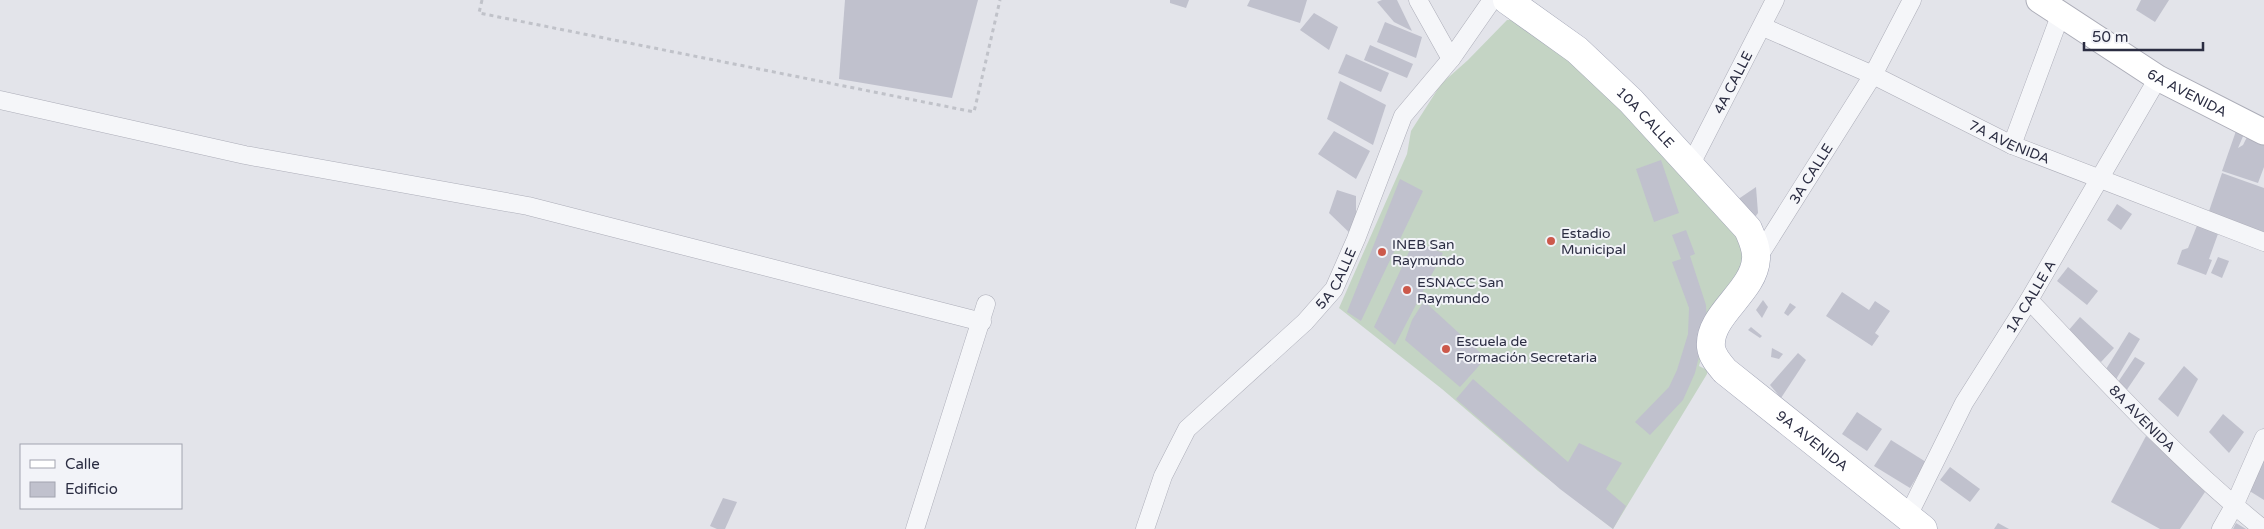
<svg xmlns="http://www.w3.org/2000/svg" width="2264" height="529" viewBox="0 0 2264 529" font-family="'Varela Round',sans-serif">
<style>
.pitch{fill:#c4d4c4}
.building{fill:#c0c1cd}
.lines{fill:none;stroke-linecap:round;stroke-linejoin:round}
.street-casing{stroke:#acadb8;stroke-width:19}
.secondary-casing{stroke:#acadb8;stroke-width:27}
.primary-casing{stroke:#a2a5b6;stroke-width:29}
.path{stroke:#c0c2c9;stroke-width:3;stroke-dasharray:4 4;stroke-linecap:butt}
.street{stroke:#f5f6f9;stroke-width:18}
.secondary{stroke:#fff;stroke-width:25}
.primary{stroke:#fff;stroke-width:28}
.poi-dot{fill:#cc594b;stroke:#f2f3f8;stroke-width:2}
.labels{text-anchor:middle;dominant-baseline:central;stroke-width:4;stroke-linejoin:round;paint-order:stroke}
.street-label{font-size:14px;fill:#2b2d42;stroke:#f2f3f8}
.poi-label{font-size:14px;fill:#2b2d42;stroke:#f2f3f8;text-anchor:start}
</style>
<rect width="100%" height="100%" fill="#e3e4ea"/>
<!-- pitch -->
<polygon class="pitch" points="1507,20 1517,20 1599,81 1747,245 1751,260 1710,326 1699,366 1707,370 1707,374 1613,529 1538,471 1442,389 1339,308 1407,154 1411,131 1441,84 1468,60"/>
<!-- building -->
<g class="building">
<polygon points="845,0 978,0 952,98 839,79"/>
<polygon points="1170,0 1189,0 1186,8 1170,3"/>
<polygon points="1250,0 1307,0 1300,23 1247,6"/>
<polygon points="1382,0 1397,0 1412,31 1394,22 1377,2"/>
<polygon points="2141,0 2169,0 2155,22 2136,10"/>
<polygon points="1314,13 1338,27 1329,50 1300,30"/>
<polygon points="1385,22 1422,37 1416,58 1377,42"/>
<polygon points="1370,45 1413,64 1407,78 1364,60"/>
<polygon points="1346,54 1389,73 1381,92 1338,73"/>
<polygon points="1340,81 1386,105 1373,145 1327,119"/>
<polygon points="1334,131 1370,151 1356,179 1318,154"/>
<polygon points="2236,131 2244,134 2238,148 2243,145 2248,135 2264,141 2264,167 2258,183 2222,171"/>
<polygon points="1661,160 1679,213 1654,222 1636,169"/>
<polygon points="2222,173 2264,188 2264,237 2207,217"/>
<polygon points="1400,179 1423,191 1361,321 1347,312"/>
<polygon points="1756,187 1758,213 1752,221 1734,202"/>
<polygon points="1337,190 1356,196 1356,239 1329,213"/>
<polygon points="2117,204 2132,214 2121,230 2107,220"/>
<polygon points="2198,223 2219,231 2209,259 2212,260 2206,275 2177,264 2182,250 2188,248"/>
<polygon points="1686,230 1695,254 1690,256 1706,305 1707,323 1695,373 1683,400 1650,435 1635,422 1669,387 1677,370 1688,334 1689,308 1672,262 1681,259 1672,235"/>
<polygon points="1414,241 1443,253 1395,345 1374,327"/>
<polygon points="2218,257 2229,261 2222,278 2211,273"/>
<polygon points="2068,267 2098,291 2087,305 2057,281"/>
<polygon points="1842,292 1869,310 1875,301 1890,311 1875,333 1879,336 1872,346 1826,316"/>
<polygon points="1763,300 1768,307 1762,318 1756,310"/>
<polygon points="1424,301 1486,358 1460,387 1405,340 1412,320"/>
<polygon points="1790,303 1796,307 1788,316 1784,313"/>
<polygon points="2080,317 2114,348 2101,362 2068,331"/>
<polygon points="1751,327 1762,336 1760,338 1748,330"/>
<polygon points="2129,332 2140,339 2115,381 2103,374"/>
<polygon points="1772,348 1783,354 1779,359 1771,357"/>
<polygon points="1798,353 1806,360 1781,398 1770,385"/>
<polygon points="2135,357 2145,363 2126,391 2116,385"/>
<polygon points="2184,366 2198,379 2178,417 2158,399"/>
<polygon points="1473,379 1568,462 1579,443 1622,463 1606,489 1626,506 1613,529 1560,489 1456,399"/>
<polygon points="1857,412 1882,429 1867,451 1842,434"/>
<polygon points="2223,414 2244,432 2229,453 2209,432"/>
<polygon points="2146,436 2205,492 2180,529 2160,529 2111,502"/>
<polygon points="1891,440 1926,462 1910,488 1874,466"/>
<polygon points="2264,457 2264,500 2248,490"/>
<polygon points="1950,467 1980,489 1970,502 1940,480"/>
<polygon points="723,498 737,502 725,529 717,529 710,526"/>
<polygon points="1998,523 2009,529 1994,529"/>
<polygon points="2236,523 2246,529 2233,529"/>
</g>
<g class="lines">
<!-- street casing -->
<g class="street-casing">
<g id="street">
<polyline points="1418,0 1451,59"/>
<path id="s1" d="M1763 27 1873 75 2012 145 2264 242"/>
<polyline points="0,100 245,155 528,206 982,322"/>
<polyline points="2012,145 2061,13"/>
<path id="s2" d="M1690 166 1775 0"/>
<path id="s3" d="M1757 259 1873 75 1912 0"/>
<path id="s4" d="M2029 300C2104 379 2177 460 2263 529"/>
<path id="s5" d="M1907 518 1964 403 2029 300 2158 78"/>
<polyline points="915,529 986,304"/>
<path id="s6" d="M1145 529 1163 476 1187 429 1305 322 1334 289 1356 239 1403 116 1451 59 1492 0"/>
<polyline points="2221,529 2234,506 2264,438"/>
</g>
</g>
<!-- secondary casing -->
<g class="secondary-casing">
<g id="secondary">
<path id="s7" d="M2039 0 2158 78 2264 132"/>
</g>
</g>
<!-- primary casing -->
<g class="primary-casing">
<g id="primary">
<path id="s8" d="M1507 0 1577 50 1631 101 1748 229C1752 239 1757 248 1756 259 1754 292 1708 315 1711 347 1712 356 1719 364 1725 371L1923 529"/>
</g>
</g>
<!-- path -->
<polyline class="path" points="482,0 479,13 974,112 1000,0"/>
<!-- street -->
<use href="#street" class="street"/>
<!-- secondary -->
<use href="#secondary" class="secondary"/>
<!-- primary -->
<use href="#primary" class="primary"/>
</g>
<!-- markers -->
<g class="poi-dot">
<circle cx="1551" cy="241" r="5"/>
<circle cx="1382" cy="252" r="5"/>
<circle cx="1407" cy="290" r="5"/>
<circle cx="1446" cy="349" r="5"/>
</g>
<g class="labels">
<!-- street labels -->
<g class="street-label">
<text stroke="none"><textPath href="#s2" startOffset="94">4A CALLE</textPath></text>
<text stroke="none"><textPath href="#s7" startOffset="175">6A AVENIDA</textPath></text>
<text stroke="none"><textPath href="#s8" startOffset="182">10A CALLE</textPath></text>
<text stroke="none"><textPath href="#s1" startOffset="272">7A AVENIDA</textPath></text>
<text stroke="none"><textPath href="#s3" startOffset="101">3A CALLE</textPath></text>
<text stroke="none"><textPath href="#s6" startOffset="322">5A CALLE</textPath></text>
<text stroke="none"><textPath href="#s5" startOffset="254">1A CALLE A</textPath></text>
<text stroke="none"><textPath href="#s4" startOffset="164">8A AVENIDA</textPath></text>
<text stroke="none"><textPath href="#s8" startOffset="606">9A AVENIDA</textPath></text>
</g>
<!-- poi labels -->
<g class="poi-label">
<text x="1561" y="233">Estadio<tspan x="1561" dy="16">Municipal</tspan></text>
<text x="1392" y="244">INEB San<tspan x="1392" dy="16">Raymundo</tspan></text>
<text x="1417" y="282">ESNACC San<tspan x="1417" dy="16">Raymundo</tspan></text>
<text x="1456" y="341">Escuela de<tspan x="1456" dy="16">Formación Secretaria</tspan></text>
</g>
</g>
<!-- legend -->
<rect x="20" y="444" width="162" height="65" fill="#f2f3f8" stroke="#a2a4af"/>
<rect x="30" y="460" width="25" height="8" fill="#ffffff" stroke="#a2a4af"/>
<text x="65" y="469" font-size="15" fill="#2b2d42">Calle</text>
<rect x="30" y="482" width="25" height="15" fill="#c0c1cd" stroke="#a2a4af"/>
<text x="65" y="494" font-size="15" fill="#2b2d42">Edificio</text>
<!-- scale -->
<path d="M2084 42v8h119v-8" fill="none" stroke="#2b2d42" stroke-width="2.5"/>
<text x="2092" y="42" font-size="15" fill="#2b2d42" stroke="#f2f3f8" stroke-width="4" paint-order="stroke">50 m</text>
</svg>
